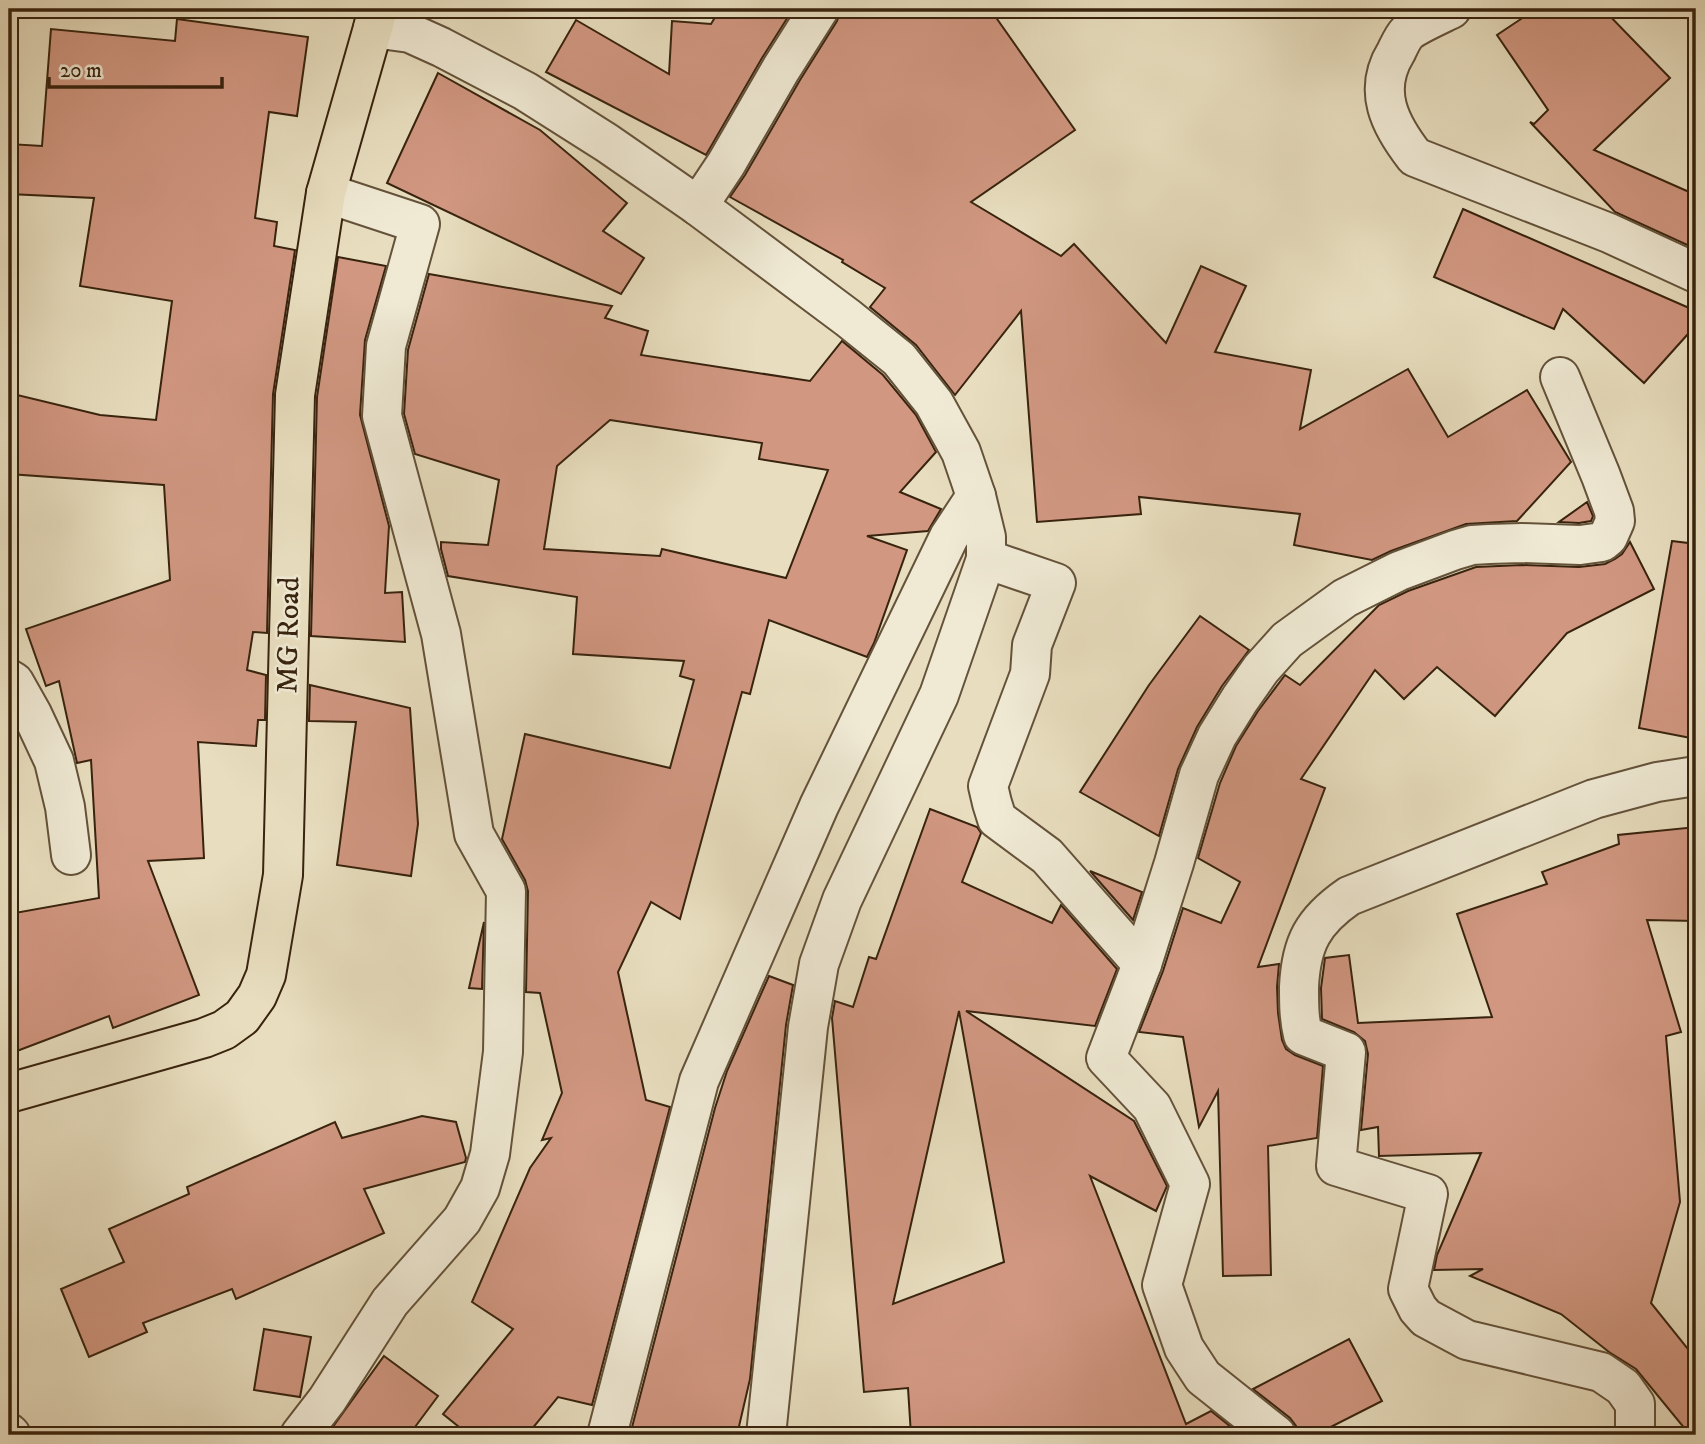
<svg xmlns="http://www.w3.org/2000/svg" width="1705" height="1444" viewBox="0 0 1705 1444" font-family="'IM FELL DW Pica',serif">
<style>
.building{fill:#d19781;stroke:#38230e;stroke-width:2;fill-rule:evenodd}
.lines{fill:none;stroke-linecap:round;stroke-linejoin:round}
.street-casing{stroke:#64523a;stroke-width:42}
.primary-casing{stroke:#38230e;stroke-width:42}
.street{stroke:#f0ead5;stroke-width:38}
.primary{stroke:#e8debf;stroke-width:38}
.labels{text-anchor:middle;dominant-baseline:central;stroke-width:5;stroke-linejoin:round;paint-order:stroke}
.street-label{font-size:30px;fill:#38230e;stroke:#f0ead5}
</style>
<rect width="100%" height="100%" fill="#e8debf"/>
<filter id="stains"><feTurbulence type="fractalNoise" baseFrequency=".00286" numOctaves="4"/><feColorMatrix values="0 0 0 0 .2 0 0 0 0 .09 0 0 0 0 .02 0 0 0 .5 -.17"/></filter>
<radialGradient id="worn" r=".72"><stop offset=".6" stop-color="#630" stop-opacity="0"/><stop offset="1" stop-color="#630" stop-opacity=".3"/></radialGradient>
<!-- building -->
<g class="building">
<polygon points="720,9 793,9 762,58 706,155 546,72 576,20 669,74 672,21 711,24"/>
<polygon points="841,9 990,9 1075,130 971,202 1061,256 1074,244 1166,343 1201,266 1246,286 1215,352 1311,370 1300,429 1408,369 1448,437 1527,390 1571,462 1517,521 1466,524 1391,551 1372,560 1294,545 1300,514 1139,497 1141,514 1037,522 1021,311 955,395 916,345 870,307 885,288 842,262 843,260 730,197 745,175 800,80 837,21"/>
<polygon points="1536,9 1603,9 1670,78 1594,150 1696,195 1696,249 1615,212 1530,122 1534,124 1548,110 1497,35"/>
<polygon points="177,19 308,37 297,116 269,112 255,218 277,222 274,246 295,250 273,394 267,633 253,632 247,670 266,675 265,720 258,720 256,746 198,742 204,858 148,861 199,995 113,1028 109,1016 9,1054 9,914 99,898 91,760 77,763 59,681 46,686 26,629 170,580 164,485 9,474 9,393 100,415 156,420 172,301 80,286 94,198 9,194 9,144 42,146 51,29 175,41"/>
<polygon points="438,73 540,130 627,203 603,231 644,258 621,294 387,183"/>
<polygon points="1463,209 1696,311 1696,325 1644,383 1563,309 1554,329 1434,277"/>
<polygon points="338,257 386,266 365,340 360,415 389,526 385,593 402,592 405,642 311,636 317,397"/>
<path d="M429 274 612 306 605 318 648 331 641 355 810 381 842 341 883 375 916 415 936 452 900 492 941 509 928 531 867 536 907 550 874 643 867 657 769 620 750 694 742 692 680 919 651 902 618 972 646 1100 670 1107 592 1405 558 1397 527 1435H469L443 1414 513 1329 472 1302 530 1168 551 1138 542 1140 562 1093 540 993 526 992 528 891 525 880 502 839 525 734 670 768 694 680 680 676 684 661 573 654 577 597 448 576 441 549V542L488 545 499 480 415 454 404 414 408 350ZM610 420 762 443 759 459 828 470 786 578 662 549 660 556 544 549 557 466Z"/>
<polygon points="1587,502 1593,516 1591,521 1579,523 1559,522"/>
<polygon points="1672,541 1696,544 1696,739 1639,728"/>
<polygon points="1630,542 1654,589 1567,633 1495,716 1437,667 1404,699 1375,670 1301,779 1325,788 1258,967 1279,964 1277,987 1278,1013 1282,1040 1286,1049 1295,1055 1323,1066 1317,1138 1268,1146 1271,1275 1223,1276 1218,1091 1199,1127 1183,1037 1139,1032 1163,971 1183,908 1221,923 1240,882 1198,858 1220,783 1236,746 1258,711 1285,675 1300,685 1379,605 1408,591 1476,567 1522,565 1579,567 1605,564 1615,559 1622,554"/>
<polygon points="1200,616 1249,650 1222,686 1197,727 1178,769 1159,836 1080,792 1149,685"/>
<polygon points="310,685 410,708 418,824 411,876 337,865 356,722 309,721"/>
<path d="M930 809 977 827 981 833 962 882 1052 923 1061 905 1117 969 1095 1026 966 1011 1134 1121 1167 1186 1156 1211 1090 1176 1186 1424 1211 1411 1241 1435H911L908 1388 864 1392 832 1018 835 1001 853 1007 869 957 876 959ZM959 1011 1004 1262 893 1304Z"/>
<polygon points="1696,827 1696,921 1647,920 1681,1032 1666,1036 1680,1202 1651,1303 1696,1359 1696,1435 1690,1435 1636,1369 1609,1352 1561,1314 1470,1276 1483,1269 1434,1270 1437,1255 1481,1153 1379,1156 1378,1127 1361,1130 1368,1054 1365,1041 1354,1032 1322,1019 1321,988 1325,958 1349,955 1358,1023 1492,1017 1457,914 1547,884 1542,872 1619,844 1618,835"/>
<polygon points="1090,871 1142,892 1133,920"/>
<polygon points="484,922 482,989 469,988"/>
<polygon points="769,976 793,985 786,1025 750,1379 737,1435 630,1435 715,1108 727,1071"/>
<polygon points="422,1116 456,1122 466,1158 465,1162 364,1189 384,1233 236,1299 232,1289 143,1323 147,1332 89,1357 61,1289 124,1262 109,1229 189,1194 187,1187 335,1122 342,1138"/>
<polygon points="264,1329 311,1337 300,1397 254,1390"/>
<polygon points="1349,1339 1382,1401 1315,1435 1297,1435 1296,1426 1290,1418 1253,1389"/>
<polygon points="384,1356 438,1396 409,1435 327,1435"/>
</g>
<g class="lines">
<!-- street casing -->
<g class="street-casing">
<g id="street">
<path d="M1451 9C1441 14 1414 26 1407 33 1403 37 1399 46 1396 52 1372 91 1390 125 1415 157L1609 233 1696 273"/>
<polyline points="373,28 410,33 441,47 525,91 607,143 698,206 848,318 899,359 934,403 961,452 976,496 986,537 986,559 939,695 842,900 819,964 808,1027 766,1435"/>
<polyline points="698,206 726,164 781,69 819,9"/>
<polyline points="986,559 1056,583 1032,645 1030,674 988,786 992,803 997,819 1047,856 1142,964 1106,1058 1152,1107 1190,1184 1162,1285 1184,1348 1203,1377 1276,1435"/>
<polyline points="9,679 14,682 32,714 54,761 65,807 71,855"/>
<polyline points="1142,964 1174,863 1199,775 1217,736 1240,699 1261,669 1287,640 1345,598 1399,571 1455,550 1472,545 1489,544 1522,543 1580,545 1602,542 1608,537 1615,521 1614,511 1601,476 1560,377"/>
<polyline points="9,1433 11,1435"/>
<polyline points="300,1435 327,1400 390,1302 462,1220 480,1188 490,1154 503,1052 506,891 474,834 441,634 382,416 386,346 420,224 326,193"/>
<polyline points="607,1435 699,1081 819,806 949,537 976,496"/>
<path d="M1635 1435V1404L1623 1387 1601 1372 1467 1340 1426 1318 1418 1309 1408 1289 1428 1194 1336 1166 1346 1052 1303 1035C1299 1018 1299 1005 1299 987 1301 943 1313 921 1349 896L1594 799 1657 782 1696 776"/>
</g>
</g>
<!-- primary casing -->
<g class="primary-casing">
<polyline id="primary" points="9,1093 204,1038 224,1030 242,1017 257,996 266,975 283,875 295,395 326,193 373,28 378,9"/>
</g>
<!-- street -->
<use href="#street" class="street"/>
<!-- primary -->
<use href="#primary" class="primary"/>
</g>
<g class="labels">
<!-- street labels -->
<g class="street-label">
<text transform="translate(289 635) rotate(-89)">MG Road</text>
</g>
</g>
<!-- margin -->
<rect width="1705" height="1444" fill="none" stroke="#e8debf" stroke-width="35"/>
<rect x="10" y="10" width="1684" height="1423" fill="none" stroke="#38230e" stroke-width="3.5"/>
<rect x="18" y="18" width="1670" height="1409" fill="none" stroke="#38230e" stroke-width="2"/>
<!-- scale -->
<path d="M49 77v10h173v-10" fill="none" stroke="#38230e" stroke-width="3.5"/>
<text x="60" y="77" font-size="21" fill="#38230e" stroke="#f0ead5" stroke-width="5" paint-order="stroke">20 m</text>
<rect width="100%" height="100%" filter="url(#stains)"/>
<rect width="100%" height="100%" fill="url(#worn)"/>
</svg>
